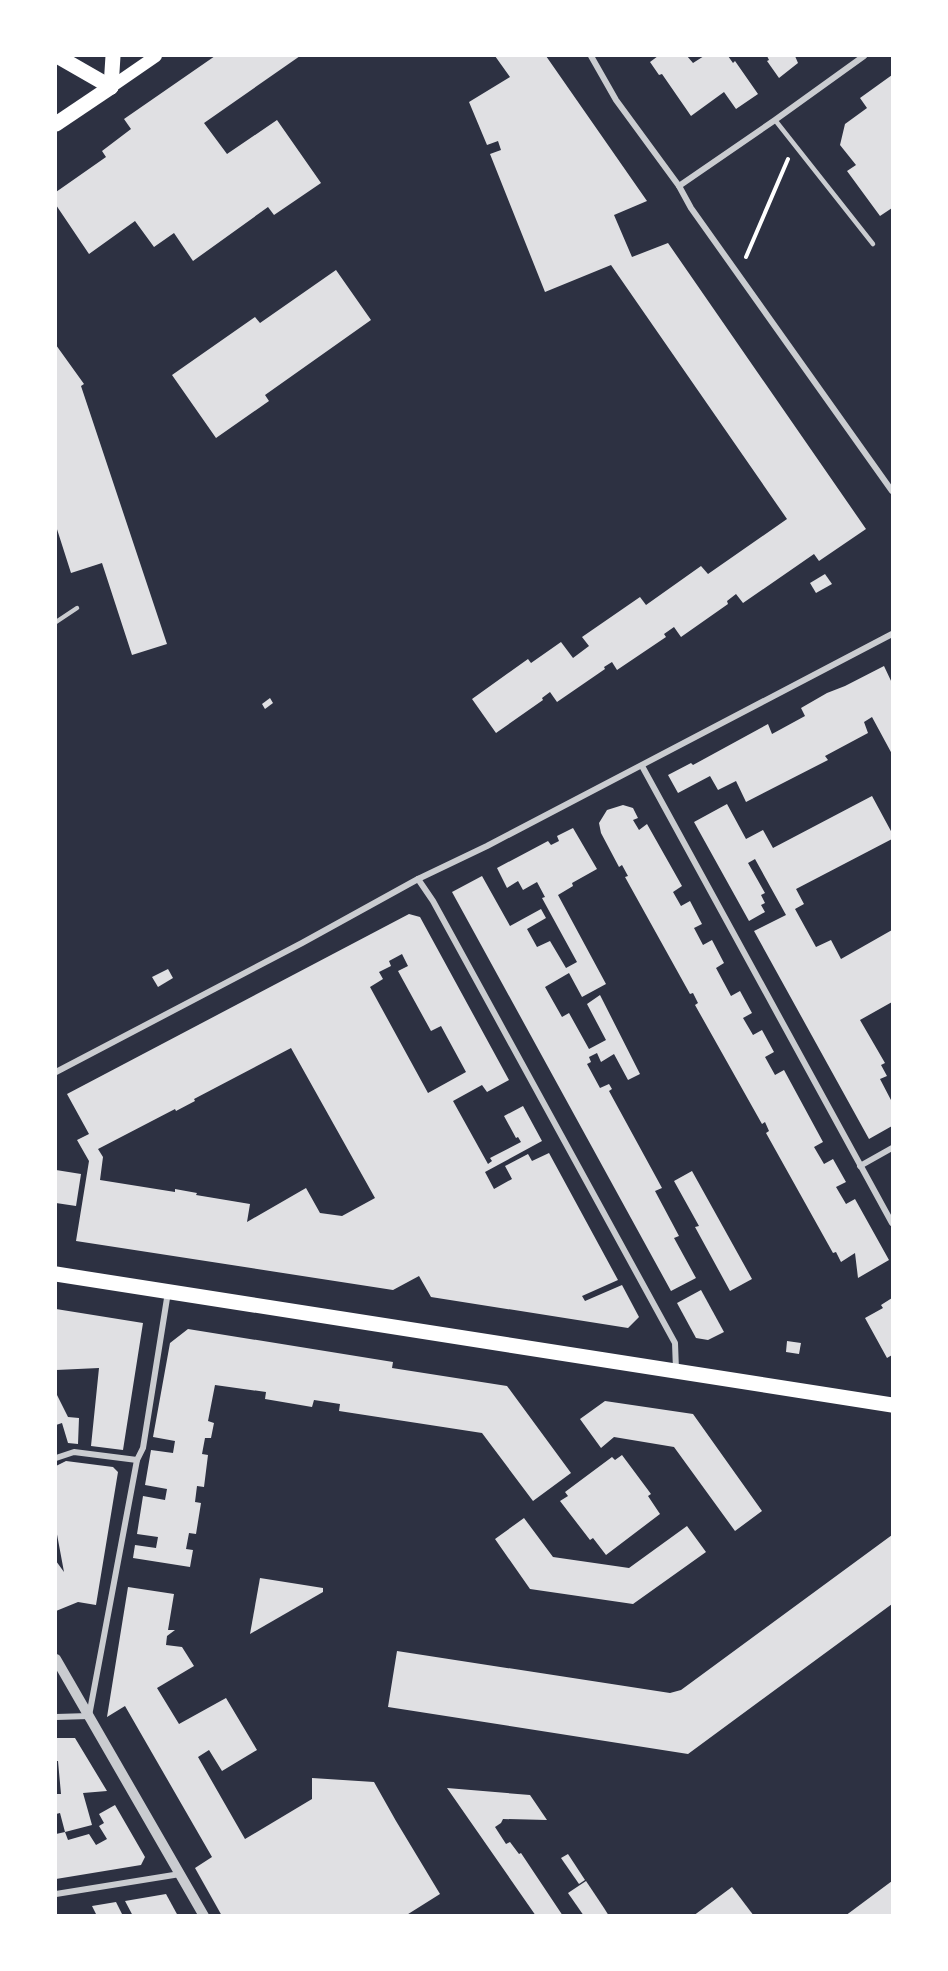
<svg xmlns="http://www.w3.org/2000/svg" width="948" height="1971" viewBox="0 0 948 1971" font-family="'Playfair Display',serif">
<style>
.building{fill:#e0e0e3;fill-rule:evenodd}
.lines{fill:none;stroke-linecap:round;stroke-linejoin:round}
.path{stroke:#fff;stroke-width:4}
.service{stroke:#caccd0;stroke-width:4.5}
.minor{stroke:#caccd0;stroke-width:6}
.tertiary{stroke:#caccd0;stroke-width:10}
.secondary{stroke:#fff;stroke-width:12}
.primary{stroke:#fff;stroke-width:15}
</style>
<rect width="100%" height="100%" fill="#2d3142"/>
<!-- building -->
<g class="building">
<polygon points="215,56 300,56 204,123 227,154 277,120 321,183 274,215 268,207 193,261 174,233 154,247 135,221 89,254 56,205 56,192 106,157 102,151 131,129 124,119"/>
<polygon points="495,56 546,56 647,201 614,215 632,257 668,243 866,529 819,561 814,554 743,603 736,594 727,601 728,604 681,637 674,627 664,634 666,637 617,670 612,662 604,667 605,669 557,702 550,692 542,698 543,700 496,733 472,699 528,659 531,663 561,642 573,658 589,646 582,637 640,597 646,605 701,566 708,574 787,519 611,265 545,292 490,154 501,150 498,141 487,145 469,102 510,77"/>
<polygon points="658,56 687,56 693,63 704,56 728,56 733,63 735,61 758,94 736,109 724,92 691,116 662,74 659,75 650,62"/>
<polygon points="767,56 795,56 798,63 779,78 767,61 769,60"/>
<polygon points="892,75 892,208 880,216 847,171 856,165 840,145 845,124 867,108 860,98"/>
<polygon points="336,270 371,320 265,395 269,401 216,438 172,375 255,317 260,323"/>
<polygon points="56,345 84,384 81,386 167,644 132,655 102,563 71,573 56,526"/>
<polygon points="825,574 832,584 816,593 810,583"/>
<polygon points="884,666 892,683 892,754 872,717 864,722 868,733 825,756 828,760 746,802 736,781 718,790 710,776 678,793 668,775 691,763 693,765 768,724 772,734 805,716 801,708 827,693 845,686"/>
<polygon points="270,698 273,703 265,709 262,704"/>
<polygon points="872,796 892,833 892,839 796,889 804,904 795,909 816,947 831,940 841,959 892,930 892,1002 860,1020 885,1063 881,1065 887,1076 880,1079 892,1102 892,1126 869,1139 754,931 786,915 755,859 748,863 765,893 761,895 765,903 761,905 765,912 749,921 694,822 727,804 746,839 763,830 773,848"/>
<polygon points="623,805 633,808 638,818 633,820 639,830 647,824 682,886 673,892 681,906 690,901 702,924 694,928 703,945 712,940 724,963 716,968 731,996 740,991 752,1013 743,1018 753,1035 762,1030 774,1052 765,1057 775,1075 784,1070 823,1142 814,1147 824,1164 833,1159 846,1182 836,1187 846,1204 855,1199 889,1260 858,1278 855,1253 841,1262 836,1252 833,1253 766,1133 769,1131 765,1122 762,1124 695,1005 698,1003 693,993 690,994 625,877 628,876 622,865 619,867 601,833 599,823 607,810"/>
<polygon points="573,828 597,869 572,883 573,886 558,895 606,984 582,997 569,973 545,987 562,1017 569,1013 589,1049 606,1040 587,1004 600,995 640,1074 628,1080 614,1054 601,1062 597,1053 589,1057 591,1062 587,1064 600,1088 609,1084 612,1089 609,1091 662,1188 655,1191 679,1236 674,1238 696,1278 671,1291 452,892 482,876 510,926 541,909 546,918 527,929 537,947 550,941 566,968 577,962 542,898 545,897 537,882 523,890 518,881 507,888 497,868 548,841 551,845 559,841 557,836"/>
<path d="M409 914 420 917 509 1080 487 1092 482 1085 453 1101 488 1164 492 1161 490 1158 521 1142 518 1137 516 1138 504 1116 523 1106 542 1141 485 1172 494 1189 512 1179 505 1166 528 1154 532 1161 549 1153 618 1280 582 1296 585 1301 622 1285 639 1317 628 1328 431 1297 419 1276 393 1290 76 1241 89 1161 77 1140 89 1134 67 1094ZM402 954 408 966 398 971 431 1031 441 1026 466 1072 428 1093 370 987 383 979 379 972 391 966 389 961ZM291 1048 375 1198 342 1216 320 1213 306 1188 247 1222 250 1204 196 1195 197 1193 175 1189V1192L100 1180 103 1157 98 1149 175 1109 176 1111 195 1101 194 1099Z"/>
<polygon points="168,969 173,978 158,987 152,977"/>
<polygon points="56,1170 81,1174 76,1206 56,1203"/>
<polygon points="692,1171 752,1279 730,1291 695,1227 699,1226 674,1181"/>
<polygon points="701,1290 724,1332 708,1340 696,1338 677,1303"/>
<polygon points="892,1298 892,1355 887,1358 865,1318 883,1308 881,1305"/>
<polygon points="56,1309 143,1323 123,1450 91,1446 99,1368 56,1370"/>
<polygon points="188,1329 393,1362 392,1368 507,1386 571,1473 533,1501 482,1433 339,1411 340,1404 314,1400 312,1407 265,1399 266,1392 215,1385 208,1421 214,1423 211,1438 205,1438 202,1454 208,1455 204,1487 197,1486 195,1502 201,1503 196,1534 189,1533 186,1549 193,1550 190,1567 133,1558 135,1545 156,1548 158,1537 137,1534 143,1496 165,1500 167,1489 145,1485 151,1450 173,1453 175,1441 153,1437 170,1343"/>
<polygon points="787,1341 801,1343 799,1354 786,1352"/>
<polygon points="56,1393 68,1417 79,1418 78,1444 68,1443 62,1423 56,1425"/>
<polygon points="605,1401 693,1414 762,1511 735,1531 674,1447 614,1437 601,1448 580,1419"/>
<polygon points="622,1455 651,1494 648,1496 660,1514 606,1555 593,1538 590,1540 560,1501 568,1496 565,1492 612,1457 615,1460"/>
<polygon points="66,1461 113,1467 118,1472 96,1605 78,1602 56,1611 56,1561 64,1572 56,1529 56,1466"/>
<polygon points="524,1518 553,1557 629,1568 687,1526 706,1552 633,1604 530,1589 495,1539"/>
<polygon points="892,1535 892,1604 688,1754 388,1707 397,1651 670,1693 681,1690"/>
<polygon points="260,1578 323,1588 323,1592 250,1634"/>
<polygon points="128,1587 174,1594 168,1630 175,1630 167,1636 166,1645 182,1647 194,1666 157,1688 179,1724 226,1698 257,1750 222,1771 209,1750 198,1757 245,1839 312,1799 312,1778 374,1782 396,1821 440,1894 405,1916 222,1916 195,1868 212,1857 125,1706 107,1717"/>
<polygon points="56,1738 75,1738 107,1791 83,1793 92,1825 65,1832 68,1840 89,1834 96,1845 107,1839 99,1826 104,1823 99,1814 115,1805 145,1857 141,1865 56,1879 56,1834 65,1832 60,1813 56,1814 56,1794 61,1794 58,1761 56,1761"/>
<polygon points="447,1788 530,1795 547,1820 503,1819 501,1823 495,1827 506,1844 510,1842 519,1854 521,1853 563,1916 536,1916"/>
<polygon points="568,1854 585,1880 579,1884 561,1858"/>
<polygon points="586,1881 604,1908 609,1916 584,1916 568,1893"/>
<polygon points="892,1881 892,1916 845,1916"/>
<polygon points="732,1887 754,1916 693,1916"/>
<polygon points="166,1894 178,1916 133,1916 125,1901"/>
<polygon points="116,1902 123,1916 97,1916 92,1906"/>
</g>
<g class="lines">
<!-- path -->
<polyline class="path" points="746,257 788,159"/>
<!-- service -->
<g class="service">
<polyline points="775,120 873,244"/>
<polyline points="56,622 77,608"/>
</g>
<!-- minor -->
<g class="minor">
<polyline points="591,56 616,100 679,186 691,208 892,491"/>
<polyline points="679,186 775,120 864,56"/>
<polyline points="642,766 892,1223"/>
<polyline points="418,879 433,901 675,1343 676,1370"/>
<polyline points="56,1072 302,943 418,879 487,846 892,634"/>
<polyline points="860,1166 892,1148"/>
<polyline points="56,1458 74,1452 137,1460"/>
<polyline points="56,1717 89,1716 137,1460 143,1448 168,1292"/>
<polyline points="56,1894 180,1874"/>
</g>
<!-- tertiary -->
<polyline class="tertiary" points="56,1659 204,1916"/>
<!-- secondary -->
<polyline class="secondary" points="111,87 156,56"/>
<!-- primary -->
<g class="primary">
<polyline points="57,56 111,87"/>
<polyline points="111,87 113,56"/>
<polyline points="56,124 111,87"/>
<polyline points="56,1274 892,1405"/>
</g>
</g>
<!-- border -->
<rect width="948" height="1971" fill="none" stroke="#ffffff" stroke-width="114"/>
</svg>
